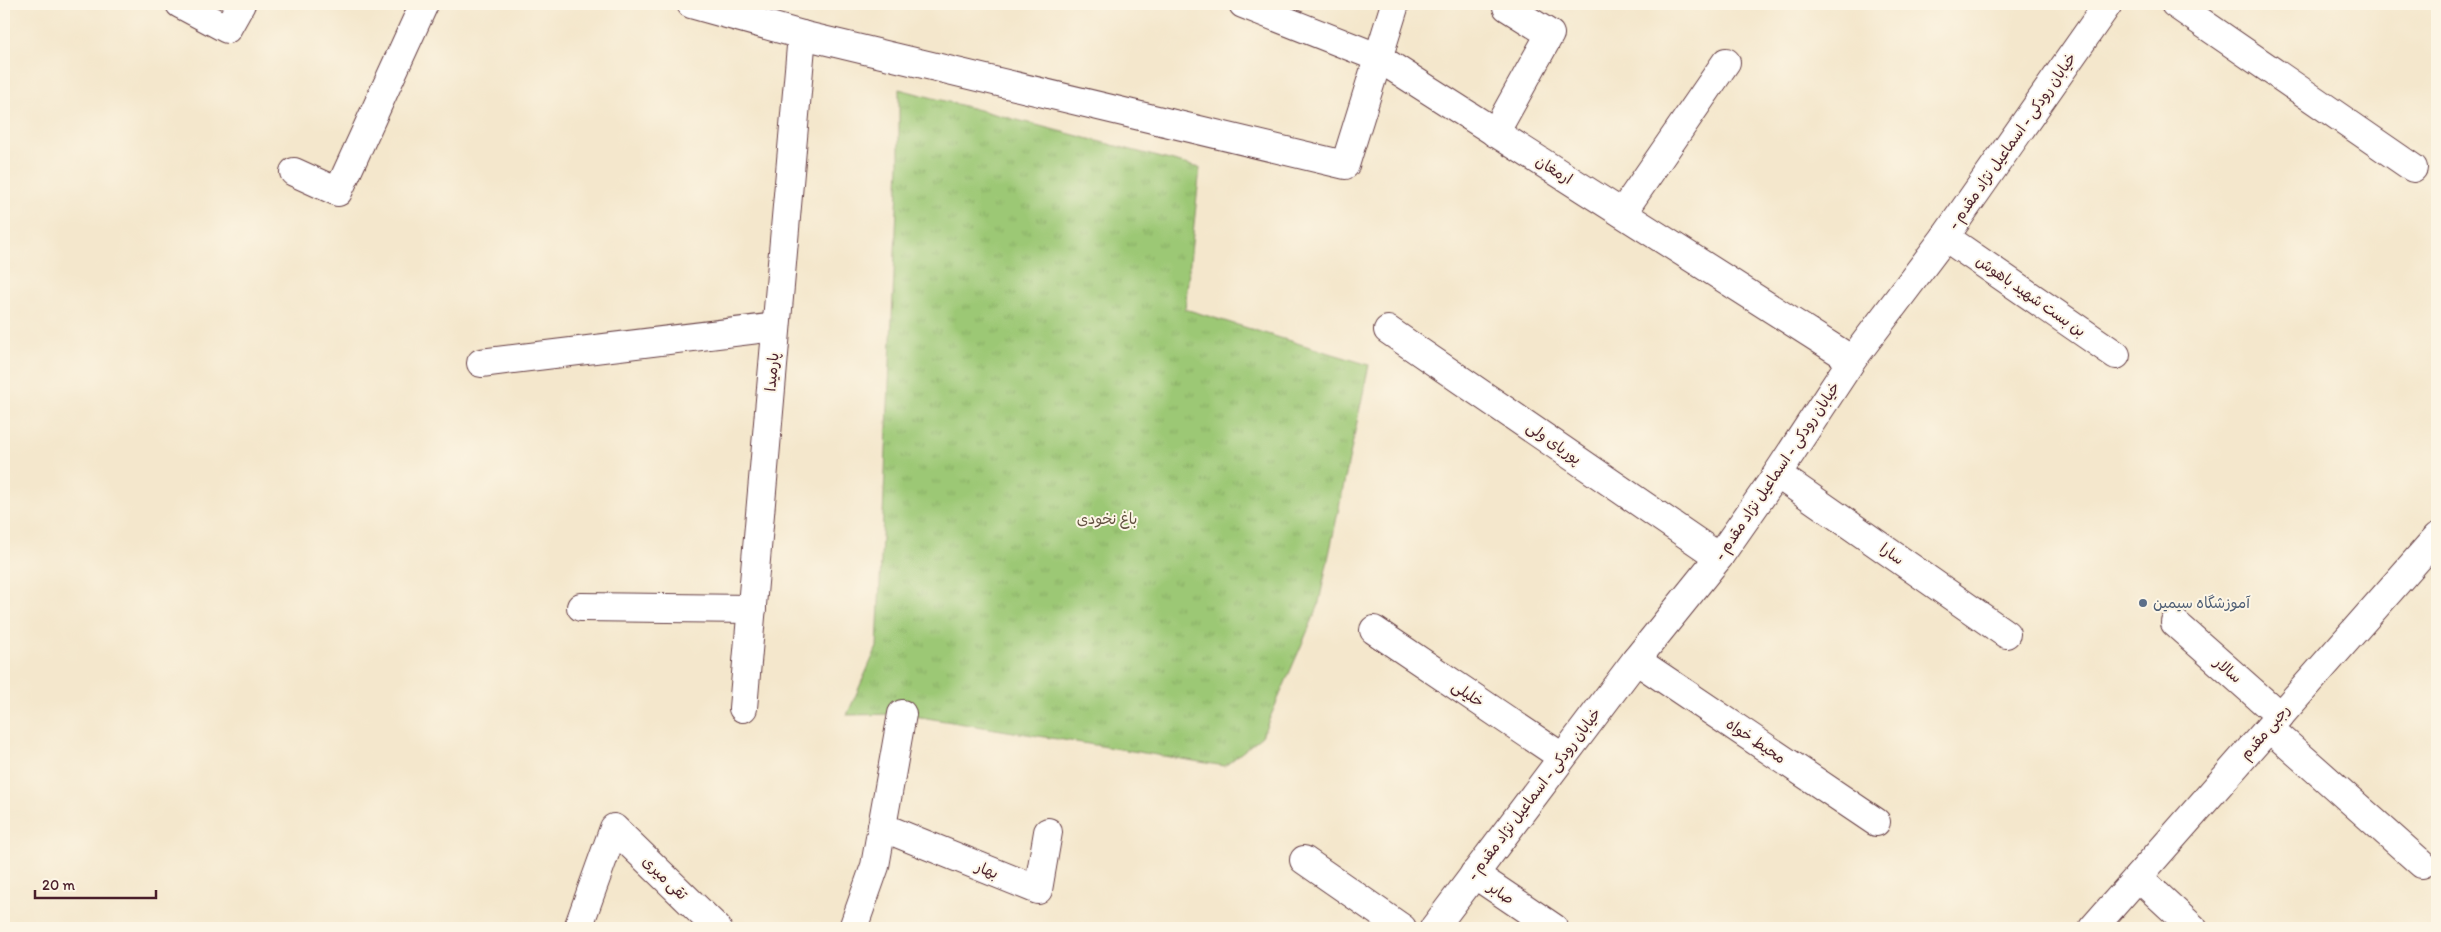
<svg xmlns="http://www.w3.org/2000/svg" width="2441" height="932" viewBox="0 0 2441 932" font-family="Itim,'Playpen Sans Arabic',sans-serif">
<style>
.grass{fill:url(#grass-tufts);stroke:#737450}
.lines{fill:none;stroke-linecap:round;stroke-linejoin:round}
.minor-casing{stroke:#643d43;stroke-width:30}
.tertiary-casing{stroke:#643d43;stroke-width:30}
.minor{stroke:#fff;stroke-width:28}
.tertiary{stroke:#fff;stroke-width:28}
.service-dot{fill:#5c6f8a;stroke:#fcf5e5;stroke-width:2}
.labels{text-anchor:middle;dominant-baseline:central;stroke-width:4;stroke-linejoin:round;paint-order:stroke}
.street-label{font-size:15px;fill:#4a1f2b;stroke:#fcf5e5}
.park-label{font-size:15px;fill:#635241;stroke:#fcf5e5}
.service-label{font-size:15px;fill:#4e5e75;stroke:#fcf5e5;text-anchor:start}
</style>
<defs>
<pattern id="grass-tufts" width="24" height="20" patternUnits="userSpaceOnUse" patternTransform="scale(1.25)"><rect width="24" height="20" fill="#9cc875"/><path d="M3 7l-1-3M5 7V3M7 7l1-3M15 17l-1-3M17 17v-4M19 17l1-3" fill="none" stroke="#88ab65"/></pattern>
</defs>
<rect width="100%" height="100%" fill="#fcf5e5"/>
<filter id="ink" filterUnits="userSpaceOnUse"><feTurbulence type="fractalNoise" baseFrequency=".02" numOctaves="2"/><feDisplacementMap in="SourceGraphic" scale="10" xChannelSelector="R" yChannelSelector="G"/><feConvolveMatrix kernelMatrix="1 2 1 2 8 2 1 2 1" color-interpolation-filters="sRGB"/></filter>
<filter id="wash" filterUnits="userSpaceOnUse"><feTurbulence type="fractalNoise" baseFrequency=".0096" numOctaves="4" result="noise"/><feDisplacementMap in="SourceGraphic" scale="20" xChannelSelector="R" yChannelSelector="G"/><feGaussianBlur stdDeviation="1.12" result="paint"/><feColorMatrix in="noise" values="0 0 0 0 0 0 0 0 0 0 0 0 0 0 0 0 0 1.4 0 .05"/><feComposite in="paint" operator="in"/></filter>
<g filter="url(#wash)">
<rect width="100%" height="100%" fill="#f4e7cc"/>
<!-- grass -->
<polygon class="grass" points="899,89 1200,168 1185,309 1369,365 1318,607 1262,736 1225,766 902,714 847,715 877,647 899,165"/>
</g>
<g filter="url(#ink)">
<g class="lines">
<!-- minor casing -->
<g class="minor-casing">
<g id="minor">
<polyline points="180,4 227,29 241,4"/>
<polyline points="691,4 802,35 1345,165 1395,4"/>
<polyline points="1243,4 1377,57 1852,360"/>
<polyline points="2175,4 2413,168"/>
<polyline points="1495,133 1550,34 1507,7 1509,4"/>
<polyline points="294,172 338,192 424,4"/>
<polyline points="1622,213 1726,62"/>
<polyline points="1945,237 2116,355"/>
<polyline points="1388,330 1719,557"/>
<polyline points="481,363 776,327"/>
<polyline points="1777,474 2006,634"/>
<polyline points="581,607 752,609"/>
<polyline points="2175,623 2280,716"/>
<polyline points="1374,630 1562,757"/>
<polyline points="1636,660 1876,822"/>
<polyline points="743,708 802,35"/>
<polyline points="2269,728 2422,864"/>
<polyline points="882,827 1038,890 1048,832"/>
<polyline points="1304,860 1402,928"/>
<polyline points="1474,874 1554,928"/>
<polyline points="2138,877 2193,928"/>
<polyline points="578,928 614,828 717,928"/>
<polyline points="853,928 875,866 902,714"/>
</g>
</g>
<!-- tertiary casing -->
<g class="tertiary-casing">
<g id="tertiary">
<polyline points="1434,928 1636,660 1719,557 1777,474 1852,360 1945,237 2108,4"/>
<polyline points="2093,928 2437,537"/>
</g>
</g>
<!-- minor -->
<use href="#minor" class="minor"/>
<!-- tertiary -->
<use href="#tertiary" class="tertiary"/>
</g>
</g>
<!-- markers -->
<circle class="service-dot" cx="2143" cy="603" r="5"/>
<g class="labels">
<!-- street labels -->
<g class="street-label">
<text transform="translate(2012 141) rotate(-55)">- خیابان رودکی - اسماعیل نژاد مقدم</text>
<text transform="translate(1554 170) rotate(32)">ارمغان</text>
<text transform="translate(2031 296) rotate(35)">بن بست شهید باهوش</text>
<text transform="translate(772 372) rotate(-85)">پارمیدا</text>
<text transform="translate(1554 443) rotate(35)">پوریای ولی</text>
<text transform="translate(1777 471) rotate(-56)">- خیابان رودکی - اسماعیل نژاد مقدم</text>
<text transform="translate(1892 554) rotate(35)">سارا</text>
<text transform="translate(2228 670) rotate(41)">سالار</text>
<text transform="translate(1468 694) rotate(34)">خلیلی</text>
<text transform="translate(2265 732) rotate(-49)">رجبی مقدم</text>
<text transform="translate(1756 741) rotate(34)">محیط خواه</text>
<text transform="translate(1534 794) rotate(-53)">- خیابان رودکی - اسماعیل نژاد مقدم</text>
<text transform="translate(987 870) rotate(22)">بهار</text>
<text transform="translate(665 878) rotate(44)">تقی میری</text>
<text transform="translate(1501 893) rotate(34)">صابر</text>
</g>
<!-- park labels -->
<g class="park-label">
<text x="1107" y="519">باغ نخودی</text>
</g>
<!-- service labels -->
<g class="service-label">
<text x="2153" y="603">آموزشگاه سیمین</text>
</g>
</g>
<!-- margin -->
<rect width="2441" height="932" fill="none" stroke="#fcf5e5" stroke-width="20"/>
<!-- scale -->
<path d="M35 890v8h121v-8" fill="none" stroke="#4a1f2b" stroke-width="2.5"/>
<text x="42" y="890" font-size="15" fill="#4a1f2b" stroke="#fcf5e5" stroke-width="4" paint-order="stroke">20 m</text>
</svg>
